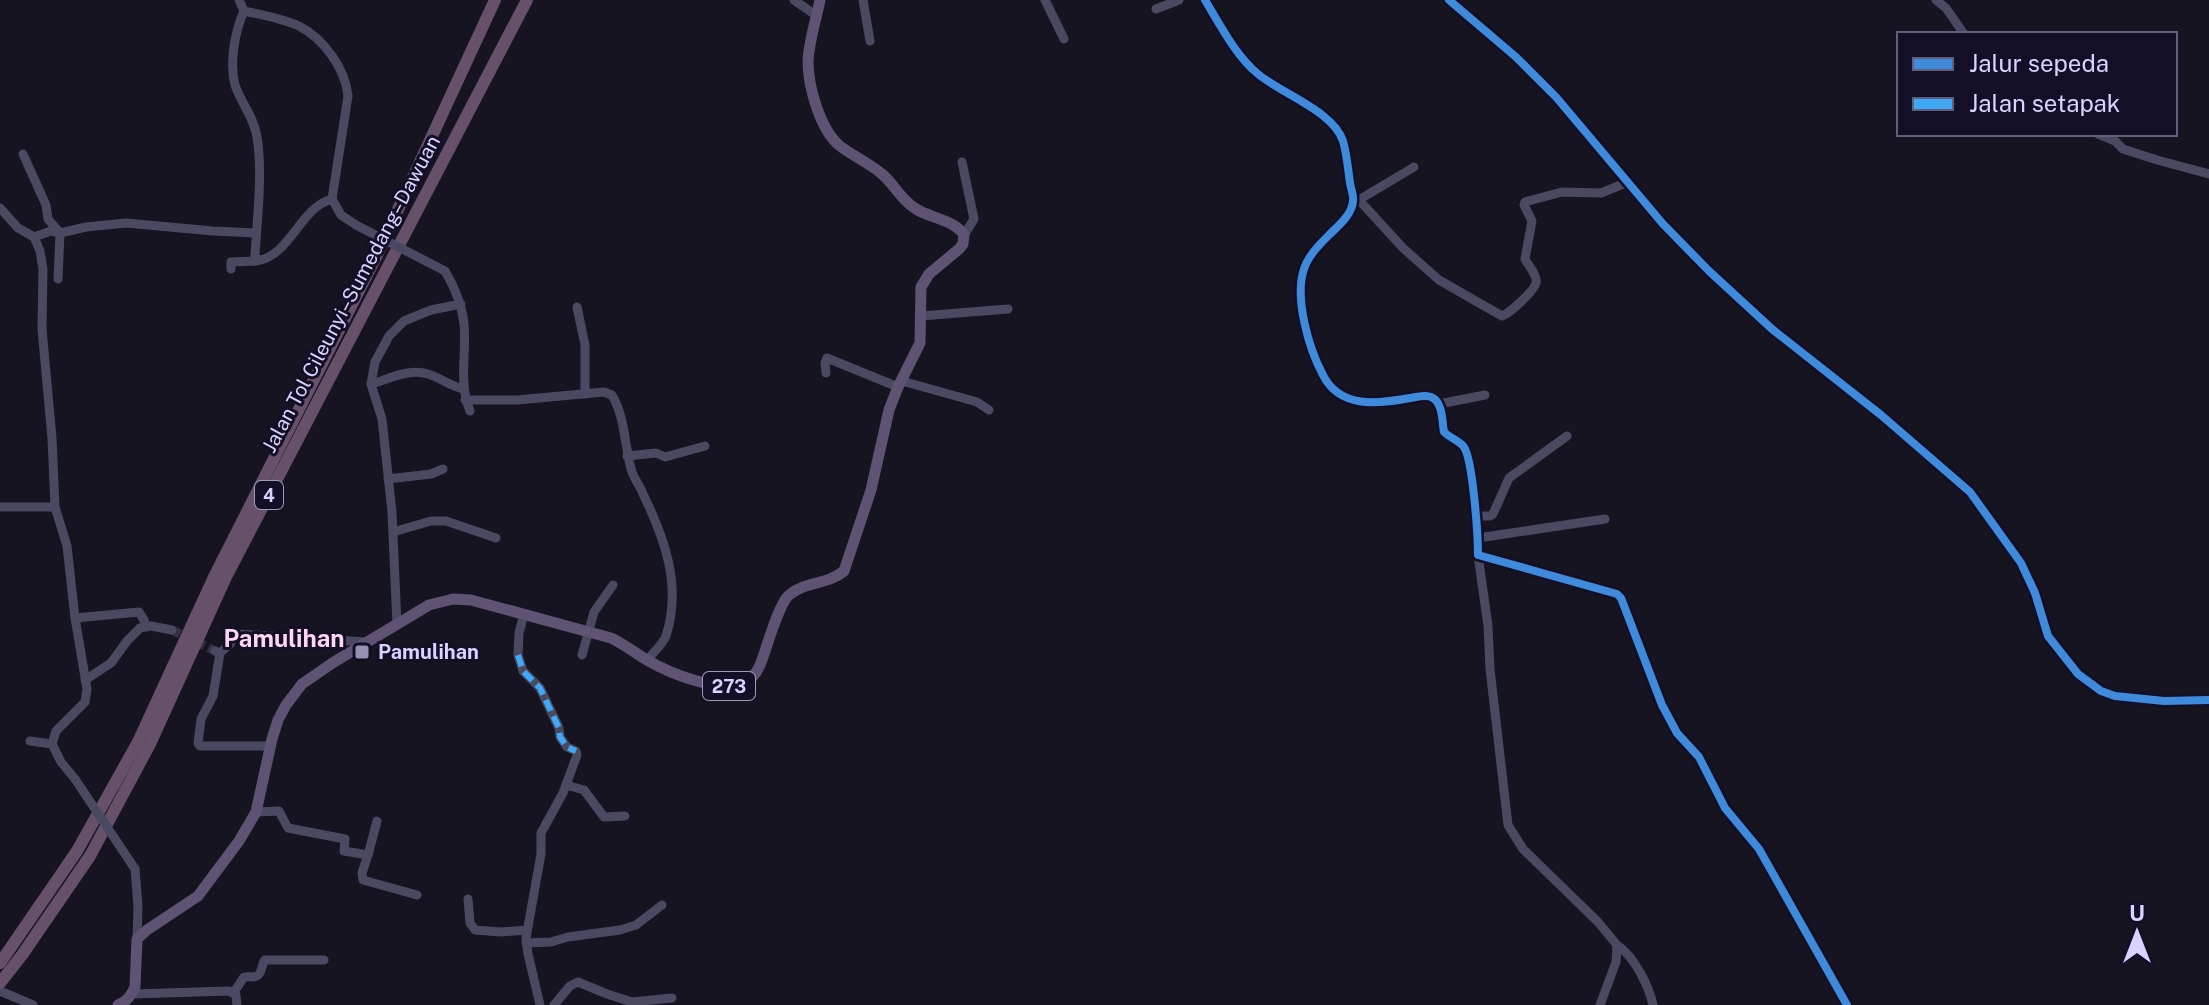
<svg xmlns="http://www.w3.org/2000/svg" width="2209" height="1005" viewBox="0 0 2209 1005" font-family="'Public Sans',sans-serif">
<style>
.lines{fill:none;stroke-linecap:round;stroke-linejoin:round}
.minor-tunnel{stroke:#333142;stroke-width:9;stroke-dasharray:9 4.5;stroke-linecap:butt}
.minor{stroke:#4a4962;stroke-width:9}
.major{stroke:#5e5373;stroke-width:11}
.highway{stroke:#67516a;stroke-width:12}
.minor-bridge{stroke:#4a4962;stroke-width:9}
.quiet{stroke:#3fa9f5;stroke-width:6;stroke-dasharray:12 6;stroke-linecap:butt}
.cycleway-casing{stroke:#130f26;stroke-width:13}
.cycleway{stroke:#408adc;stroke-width:8}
.poi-dot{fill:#9591b1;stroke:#130f26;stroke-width:3}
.labels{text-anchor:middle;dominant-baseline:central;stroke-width:6;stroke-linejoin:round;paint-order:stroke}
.shield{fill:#130f26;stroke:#9e99be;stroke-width:2}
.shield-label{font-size:18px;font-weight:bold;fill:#d9d4ff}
.street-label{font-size:20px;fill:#d9d4ff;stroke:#130f26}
.poi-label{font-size:20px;font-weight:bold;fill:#d9d4ff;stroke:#130f26;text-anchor:start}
.quarter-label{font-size:24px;font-weight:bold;fill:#ffd6f0;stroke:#130f26}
</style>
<rect width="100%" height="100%" fill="#161421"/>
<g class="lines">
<!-- minor-tunnel -->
<polyline class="minor-tunnel" points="172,630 215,651"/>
<!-- minor -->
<g class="minor">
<path d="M239 0 244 11C262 15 282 18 299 26 324 39 345 68 348 96L332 199 341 215 356 225"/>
<polyline points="794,0 817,16"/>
<polyline points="863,0 870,41"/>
<polyline points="1045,0 1064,39"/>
<path d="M1205 0C1220 25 1236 56 1258 74 1282 94 1333 111 1343 141 1347 155 1348 169 1350 183 1351 189 1354 196 1353 201 1352 215 1338 226 1329 235 1319 245 1308 256 1304 269 1294 298 1309 349 1323 375 1340 409 1378 404 1410 398 1417 397 1427 394 1433 398 1443 404 1442 422 1444 432 1450 438 1460 441 1464 447 1473 461 1478 536 1478 555L1617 594 1621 598 1662 705 1677 733 1699 757 1725 808 1759 849 1847 1005"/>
<polyline points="1449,0 1516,57 1556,97 1663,224 1709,271 1772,329 1881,415 1970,492 2021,563 2035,593 2048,636 2078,674 2101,691 2115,696 2164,701 2209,700"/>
<polyline points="1936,0 1946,8 1964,34"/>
<polyline points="1156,9 1179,0"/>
<path d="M244 11C235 31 229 63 235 85 241 103 254 117 257 137 263 173 257 219 255 256L256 261C291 256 299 208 332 199"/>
<polyline points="2098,134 2115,141 2123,149 2157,160 2209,174"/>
<polyline points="23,154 46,205 48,219 60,233 58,279"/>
<polyline points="962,162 974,219 964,235"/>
<path d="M1359 200 1403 248 1439 280 1502 316C1510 313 1534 291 1536 283 1538 276 1528 265 1525 259L1532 221 1524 205 1525 202 1562 192 1601 193 1628 182"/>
<polyline points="1357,201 1414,167"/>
<polyline points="0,208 18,228 34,237 40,251 43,269 42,329 52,438 55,507 67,546 75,618 87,689 85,702 56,731 52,744 61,762 75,779"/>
<polyline points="34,237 51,231 60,233 86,227 126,223 213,231 256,233"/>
<polyline points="231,269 231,262 256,261"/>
<path d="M445 271C455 288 462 304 464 324 467 352 458 383 470 411"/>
<polyline points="577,307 585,345 585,394"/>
<polyline points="921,316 1008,309"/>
<polyline points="826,373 825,363 827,358 898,387"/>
<polyline points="902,381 977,402 989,410"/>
<path d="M371 384C389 379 409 368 428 374 441 378 450 386 464 389"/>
<path d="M465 400H517L604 392 612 395C626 419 624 446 632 472 635 480 640 486 643 494 665 539 682 586 666 636 663 644 653 653 647 660"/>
<polyline points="1439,404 1485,395"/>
<polyline points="627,456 656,453 665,457 705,446"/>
<polyline points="388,479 431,474 443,469"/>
<polyline points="0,507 55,507"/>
<polyline points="1475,516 1490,516 1493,514 1509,478 1567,436"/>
<polyline points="393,532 431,521 446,521 496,538"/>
<polyline points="1478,538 1605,519"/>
<polyline points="1478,555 1488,626 1490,669 1508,825 1523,849 1598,922 1617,945 1616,962 1600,1005"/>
<polyline points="524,614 519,633 518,655 523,671 540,688 559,728 560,737 567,747 576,751 577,755 563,793 541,833 541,854 526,938 528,954 540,1005"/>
<polyline points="75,618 139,612 144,620 145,626"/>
<polyline points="397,625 392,512 382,419 371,384 375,362 389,336 404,321 431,310 461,304"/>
<polyline points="215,651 220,653 230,644 237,634 366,642"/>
<polyline points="220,653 213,696 201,719 198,743 200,746 270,746"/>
<polyline points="582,655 594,612 613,585"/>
<polyline points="85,680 111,663 127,641 140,628 151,626 172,630"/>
<polyline points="30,741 52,744"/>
<polyline points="566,785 584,790 604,817 625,816"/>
<polyline points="256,812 279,811 288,828 345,839 344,851 368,855 362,873 363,880 417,895"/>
<polyline points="368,855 377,821"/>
<polyline points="135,869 138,906 137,939"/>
<polyline points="468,899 470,923 475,930 501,932 527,930"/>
<polyline points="526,943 551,942 568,937 620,930 636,925 662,905"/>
<path d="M1617 945C1634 956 1649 986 1653 1005"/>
<polyline points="0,991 33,1005"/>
<path d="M234 992 244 977C248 976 253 978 257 976 263 973 261 964 265 960H324"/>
<polyline points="132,994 229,991 236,995 237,1005"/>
<polyline points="554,1005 570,986 578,982 607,994 632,1002 672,998"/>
</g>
<!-- major -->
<path class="major" d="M118 1005C127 1001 131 996 135 987L137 939 147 930 198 896 239 841 256 812 272 739 278 720 286 705 302 684 334 662 429 605 453 599 471 600 611 638C624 644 635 653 647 660 669 673 722 695 746 682 755 677 760 667 763 657 768 643 779 604 789 595 805 581 828 585 844 571L871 490 889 410 898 387 920 343 921 287 929 274 959 249 963 244 964 235C955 220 930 218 916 209 900 199 895 185 882 174 869 163 853 156 840 146 820 130 808 86 808 61 809 41 816 20 820 0"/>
<!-- highway -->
<g class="highway">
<polyline points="0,963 77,851 138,742 214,577 377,255 495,0"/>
<polyline points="0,983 22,955 90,856 150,744 226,577 527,0"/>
</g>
<!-- minor-bridge -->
<g class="minor-bridge">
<polyline points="356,225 445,271"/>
<polyline points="75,779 135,869"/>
</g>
<!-- quiet -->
<polyline class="quiet" points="518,655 523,671 540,688 559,728 560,737 567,747 576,751"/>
<!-- cycleway casing -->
<g class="cycleway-casing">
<g id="cycleway">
<path d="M1205 0C1220 25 1236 56 1258 74 1282 94 1333 111 1343 141 1347 155 1348 169 1350 183 1351 189 1354 196 1353 201 1352 215 1338 226 1329 235 1319 245 1308 256 1304 269 1294 298 1309 349 1323 375 1340 409 1378 404 1410 398 1417 397 1427 394 1433 398 1443 404 1442 422 1444 432 1450 438 1460 441 1464 447 1473 461 1478 536 1478 555L1617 594 1621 598 1662 705 1677 733 1699 757 1725 808 1759 849 1847 1005"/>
<polyline points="1449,0 1516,57 1556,97 1663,224 1709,271 1772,329 1881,415 1970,492 2021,563 2035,593 2048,636 2078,674 2101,691 2115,696 2164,701 2209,700"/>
</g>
</g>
<!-- cycleway -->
<use href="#cycleway" class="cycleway"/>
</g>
<!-- markers -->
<rect class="poi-dot" x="354" y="644" width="16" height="16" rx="4"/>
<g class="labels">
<!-- shield labels -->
<g class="shield">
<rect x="255" y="481" width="28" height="28" rx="6"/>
<rect x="703" y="672" width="52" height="28" rx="6"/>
</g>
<g class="shield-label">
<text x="269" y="495">4</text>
<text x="729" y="686">273</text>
</g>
<!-- street labels -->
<g class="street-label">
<text transform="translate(351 294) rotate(-62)">Jalan Tol Cileunyi–Sumedang–Dawuan</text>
</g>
<!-- poi labels -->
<g class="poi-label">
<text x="378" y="652">Pamulihan</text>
</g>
<!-- quarter labels -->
<g class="quarter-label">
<text x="284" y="638">Pamulihan</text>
</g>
</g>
<!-- legend -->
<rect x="1897" y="32" width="280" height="104" fill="#130f26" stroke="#625e7d" stroke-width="2"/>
<rect x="1913" y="58" width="40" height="12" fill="#408adc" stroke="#625e7d" stroke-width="2"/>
<text x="1969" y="72" font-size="24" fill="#d9d4ff">Jalur sepeda</text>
<rect x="1913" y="98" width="40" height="12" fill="#3fa9f5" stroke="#625e7d" stroke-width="2"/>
<text x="1969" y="112" font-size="24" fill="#d9d4ff">Jalan setapak</text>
<!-- north arrow -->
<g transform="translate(2137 933)" stroke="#130f26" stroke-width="6" paint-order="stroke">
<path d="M0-6L14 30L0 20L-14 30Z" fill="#d9d4ff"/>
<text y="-12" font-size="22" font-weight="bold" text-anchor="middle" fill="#d9d4ff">U</text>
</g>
</svg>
